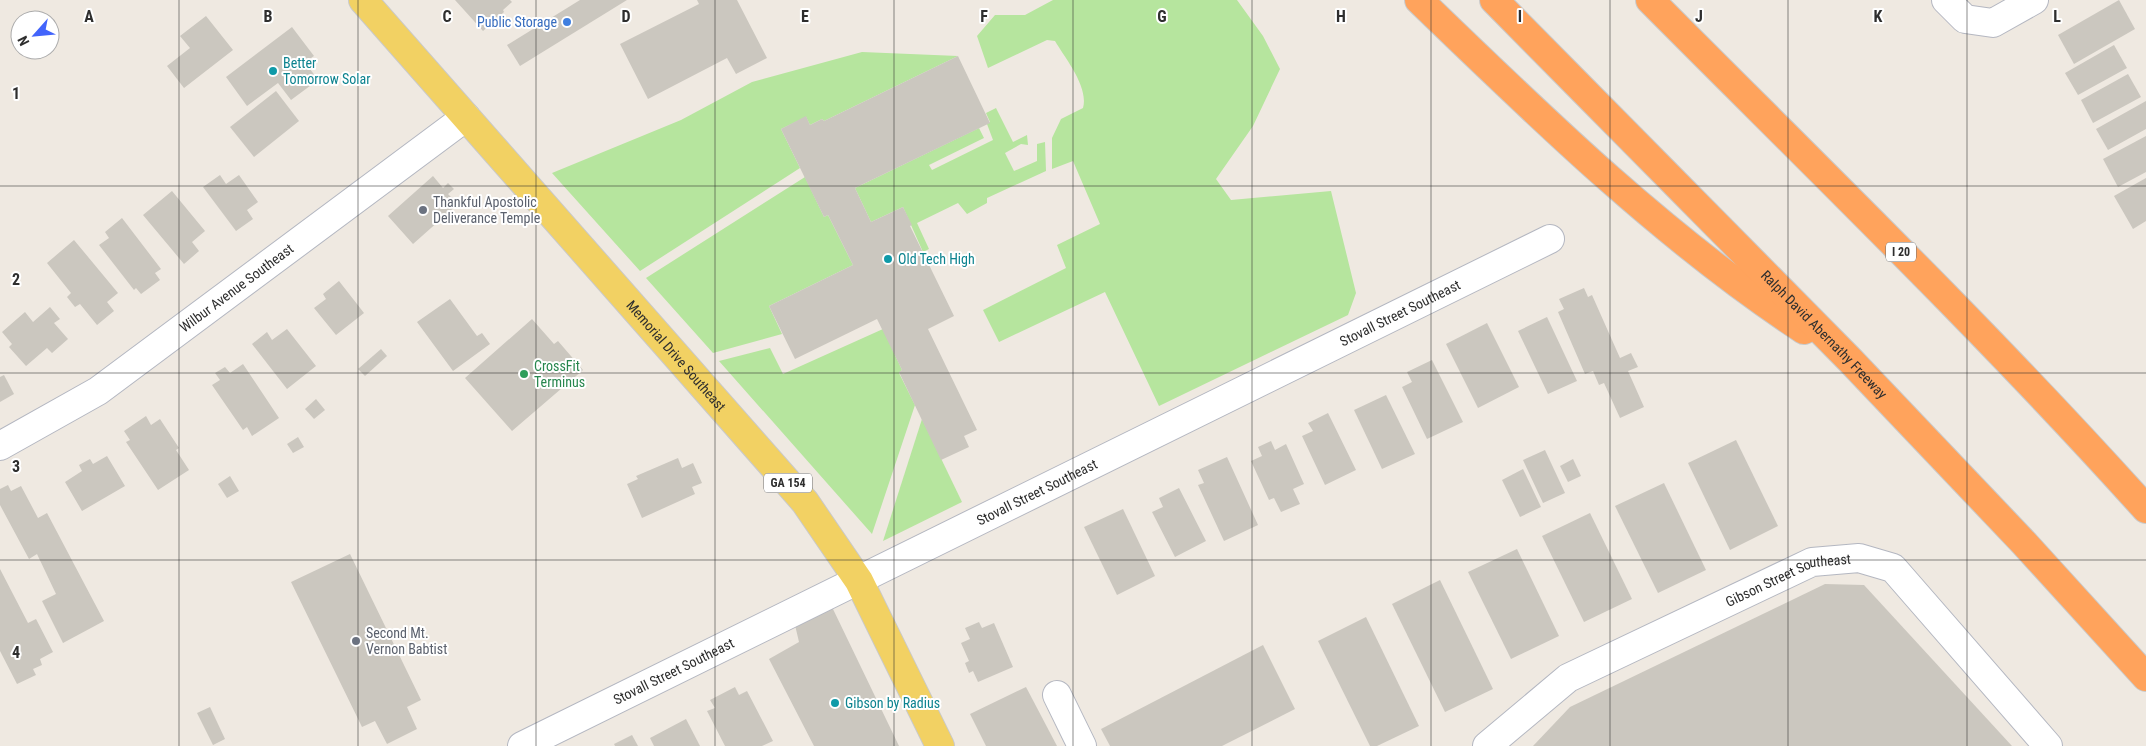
<svg xmlns="http://www.w3.org/2000/svg" width="2146" height="746" viewBox="0 0 2146 746" font-family="'Roboto Condensed',sans-serif">
<style>
.green{fill:#b6e59e}
.building{fill:#cbc7bf}
.lines{fill:none;stroke-linecap:round;stroke-linejoin:round}
.minor-casing{stroke:#b4b7c1;stroke-width:30}
.primary-casing{stroke:#c9c9c9;stroke-width:30}
.motorway-casing{stroke:#c9c9c9;stroke-width:30}
.minor{stroke:#fff;stroke-width:28}
.primary{stroke:#f2d163;stroke-width:28}
.motorway{stroke:#ffa35c;stroke-width:28}
.grid{fill:none;stroke:#2e2e2e;stroke-width:1;stroke-opacity:0.55}
.shop-dot{fill:#3f7fe0;stroke:#fff;stroke-width:2}
.culture-dot{fill:#0f9aa8;stroke:#fff;stroke-width:2}
.worship-dot{fill:#6b7280;stroke:#fff;stroke-width:2}
.leisure-dot{fill:#2e9e5b;stroke:#fff;stroke-width:2}
.labels{text-anchor:middle;dominant-baseline:central;stroke-width:4;stroke-linejoin:round;paint-order:stroke}
.shield{fill:#fff;stroke:#6d6d6d;stroke-width:1}
.shield-label{font-size:12px;font-weight:bold;fill:#2e2e2e}
.shop-label{font-size:14px;fill:#366cbe;stroke:#fff;text-anchor:end}
.culture-label{font-size:14px;fill:#0d838f;stroke:#fff;text-anchor:start}
.worship-label{font-size:14px;fill:#5b616d;stroke:#fff;text-anchor:start}
.street-label{font-size:14px;fill:#2e2e2e;stroke:#fff}
.leisure-label{font-size:14px;fill:#27864d;stroke:#fff;text-anchor:start}
.grid-label{font-size:16px;text-anchor:middle;font-weight:bold;fill:#2e2e2e;stroke:#fff;stroke-width:4;stroke-linejoin:round;paint-order:stroke}
</style>
<rect width="100%" height="100%" fill="#efe9e1"/>
<!-- green -->
<g class="green">
<path d="M1053 0H1237L1263 36 1280 69 1253 126 1216 179 1231 200 1331 191 1356 293 1348 315 1159 406 1105 292 999 342 983 310 1066 268 1057 245 1100 224 1073 161 1052 169V138L1061 119 1083 108C1089 87 1065 58 1055 41L1047 40 988 68 977 36 995 15H1025Z"/>
<polygon points="862,52 958,56 824,121 822,119 810,125 806,117 781,129 800,168 640,271 552,173 681,120 752,82"/>
<polygon points="996,108 1013,142 1027,135 1028,145 1021,144 1005,153 1014,171 1037,161 1037,144 1045,142 1046,171 987,198 987,203 967,214 958,203 917,223 929,249 923,252 903,207 871,222 855,188 979,128 984,138 929,165 932,170 993,140 987,124 990,122 986,113"/>
<polygon points="805,177 824,217 828,215 853,265 769,306 782,334 713,353 646,278"/>
<polygon points="883,329 902,370 899,373 915,405 872,534 719,361 770,348 783,374"/>
<polygon points="922,419 962,502 883,541"/>
</g>
<!-- building -->
<g class="building">
<polygon points="455,0 510,0 512,2 503,10 504,12 483,31"/>
<polygon points="580,0 627,0 520,66 507,45"/>
<polygon points="697,0 737,0 767,58 736,74 727,58 648,99 620,44 699,4"/>
<polygon points="2119,0 2135,29 2074,64 2058,35"/>
<polygon points="206,16 233,50 184,88 167,66 190,48 180,36"/>
<polygon points="292,27 314,56 305,62 318,80 291,100 278,83 247,106 226,77"/>
<polygon points="2114,45 2127,68 2078,95 2065,73"/>
<polygon points="958,56 990,123 855,188 871,222 903,207 912,225 910,226 954,316 928,329 977,430 964,436 969,447 941,460 899,372 902,370 877,319 795,359 769,306 853,265 828,215 824,217 781,129 806,116 810,125 822,119 824,121"/>
<polygon points="2128,74 2141,97 2093,123 2081,100"/>
<polygon points="276,91 299,121 254,157 230,127"/>
<polygon points="2146,101 2146,129 2108,150 2096,129"/>
<polygon points="2146,136 2146,172 2118,187 2103,159"/>
<polygon points="220,175 226,184 239,175 258,202 247,210 253,219 236,231 203,187"/>
<polygon points="433,176 443,188 448,183 454,189 448,194 458,204 413,244 388,216"/>
<polygon points="2146,178 2146,221 2133,229 2114,196"/>
<polygon points="172,191 205,231 192,242 199,251 184,264 143,215"/>
<polygon points="122,218 161,269 155,273 160,280 141,294 136,288 134,290 99,245 109,238 105,232"/>
<polygon points="74,240 118,293 107,302 114,311 97,325 80,304 75,307 67,297 71,293 47,263"/>
<polygon points="339,281 364,313 336,335 314,308 326,299 323,294"/>
<polygon points="1584,288 1588,297 1592,295 1620,358 1631,353 1638,367 1628,371 1644,407 1620,418 1604,383 1599,385 1593,371 1585,374 1558,312 1564,309 1559,299"/>
<polygon points="450,299 477,336 482,333 490,344 453,371 417,322"/>
<polygon points="50,307 60,319 54,323 68,339 52,353 47,348 26,366 9,347 12,344 2,332 25,312 33,322"/>
<polygon points="1547,317 1577,381 1548,394 1518,331"/>
<polygon points="532,319 554,344 558,341 583,370 512,431 465,378"/>
<polygon points="1487,323 1519,387 1478,408 1446,344"/>
<polygon points="287,329 316,366 287,389 252,344 267,332 272,340"/>
<polygon points="381,349 387,356 365,376 358,369"/>
<polygon points="1432,360 1463,422 1427,439 1402,387 1412,382 1407,372"/>
<polygon points="243,364 279,418 252,436 247,427 243,430 212,385 220,380 215,373 225,367 230,373"/>
<polygon points="4,375 14,394 0,402 0,377"/>
<polygon points="1386,395 1415,454 1382,469 1354,410"/>
<polygon points="316,399 325,410 314,419 305,409"/>
<polygon points="1328,413 1356,470 1325,485 1302,436 1313,431 1308,423"/>
<polygon points="146,416 151,425 160,419 179,448 176,450 189,470 158,490 126,442 130,440 124,431"/>
<polygon points="298,437 304,447 293,453 287,444"/>
<polygon points="1736,440 1778,526 1730,550 1688,463"/>
<polygon points="1271,441 1275,450 1286,444 1304,484 1293,489 1300,504 1281,512 1274,498 1269,500 1251,461 1262,456 1258,447"/>
<polygon points="1545,450 1565,493 1543,503 1523,460"/>
<polygon points="107,456 125,486 82,511 65,482 82,471 79,465 90,459 93,464"/>
<polygon points="1227,457 1258,525 1224,541 1198,485 1204,483 1198,470"/>
<polygon points="678,458 682,468 693,463 702,483 692,487 695,494 642,518 627,484 638,479 636,476"/>
<polygon points="1573,459 1581,476 1568,482 1560,466"/>
<polygon points="1523,469 1541,507 1520,517 1502,480"/>
<polygon points="230,476 239,491 227,498 218,484"/>
<polygon points="1664,483 1706,570 1658,593 1615,506"/>
<polygon points="8,485 11,491 21,486 38,518 47,513 104,621 63,643 42,601 56,594 37,554 29,559 0,505 0,489"/>
<polygon points="1179,488 1206,541 1175,557 1152,512 1163,507 1159,498"/>
<polygon points="1123,509 1155,576 1117,595 1084,527"/>
<polygon points="1590,513 1632,599 1584,622 1542,536"/>
<polygon points="1517,549 1559,636 1511,659 1468,572"/>
<polygon points="350,554 421,700 407,707 417,729 387,744 375,721 362,727 291,582"/>
<polygon points="0,569 28,623 36,619 53,652 40,659 42,665 33,669 36,675 17,684 0,651"/>
<polygon points="1440,580 1493,689 1445,712 1392,604"/>
<polygon points="1825,584 1864,585 2012,746 1533,746 1570,707"/>
<polygon points="832,607 899,746 814,746 769,659 799,642 795,625"/>
<polygon points="1366,617 1419,726 1377,746 1370,746 1318,641"/>
<polygon points="979,622 982,628 994,623 1013,667 978,682 973,671 969,673 965,663 969,661 961,643 970,639 965,628"/>
<polygon points="1263,645 1295,709 1222,746 1110,746 1101,729"/>
<polygon points="735,687 739,695 747,691 773,741 762,746 725,746 707,711 715,708 710,700"/>
<polygon points="1026,687 1057,746 986,746 970,714"/>
<polygon points="210,707 225,739 213,745 197,713"/>
<polygon points="686,719 700,746 654,746 650,738"/>
<polygon points="632,735 638,746 615,746 614,744"/>
</g>
<g class="lines">
<!-- minor casing -->
<g class="minor-casing">
<g id="minor">
<polyline points="1946,0 1965,19 1993,23 2034,0"/>
<path id="s1" d="M0 446 98 391 466 117"/>
<polyline points="1057,695 1082,746"/>
<path id="s2" d="M522 746 1550 239"/>
<path id="s3" d="M1487 746 1568 678 1812 562 1859 558 1893 568 2048 746"/>
</g>
</g>
<!-- primary casing -->
<g class="primary-casing">
<g id="primary">
<path id="s4" d="M363 0 805 502 859 581 940 746"/>
</g>
</g>
<!-- motorway casing -->
<g class="motorway-casing">
<g id="motorway">
<path d="M1419 0C1541 118 1663 237 1804 330"/>
<path id="s5" d="M1494 0 1850 360 2024 543 2146 677"/>
<path d="M1650 0C1817 168 1988 333 2146 509"/>
</g>
</g>
<!-- minor -->
<use href="#minor" class="minor"/>
<!-- primary -->
<use href="#primary" class="primary"/>
<!-- motorway -->
<use href="#motorway" class="motorway"/>
</g>
<!-- grid -->
<path class="grid" d="M179 0V746M358 0V746M536 0V746M715 0V746M894 0V746M1073 0V746M1252 0V746M1431 0V746M1610 0V746M1788 0V746M1967 0V746M0 186H2146M0 373H2146M0 560H2146"/>
<!-- markers -->
<circle class="shop-dot" cx="567" cy="22" r="5"/>
<g class="culture-dot">
<circle cx="273" cy="71" r="5"/>
<circle cx="888" cy="259" r="5"/>
<circle cx="835" cy="703" r="5"/>
</g>
<g class="worship-dot">
<circle cx="423" cy="210" r="5"/>
<circle cx="356" cy="641" r="5"/>
</g>
<circle class="leisure-dot" cx="524" cy="374" r="5"/>
<g class="labels">
<!-- shield labels -->
<g class="shield">
<rect x="1886" y="242.5" width="30" height="19" rx="4"/>
<rect x="764" y="473.5" width="48" height="19" rx="4"/>
</g>
<g class="shield-label">
<text x="1901" y="252">I 20</text>
<text x="788" y="483">GA 154</text>
</g>
<!-- shop labels -->
<g class="shop-label">
<text x="557" y="22">Public Storage</text>
</g>
<!-- culture labels -->
<g class="culture-label">
<text x="283" y="63">Better<tspan x="283" dy="16">Tomorrow Solar</tspan></text>
<text x="898" y="259">Old Tech High</text>
<text x="845" y="703">Gibson by Radius</text>
</g>
<!-- worship labels -->
<g class="worship-label">
<text x="433" y="202">Thankful Apostolic<tspan x="433" dy="16">Deliverance Temple</tspan></text>
<text x="366" y="633">Second Mt.<tspan x="366" dy="16">Vernon Babtist</tspan></text>
</g>
<!-- street labels -->
<g class="street-label">
<text stroke="none"><textPath href="#s1" startOffset="285">Wilbur Avenue Southeast</textPath></text>
<text stroke="none"><textPath href="#s2" startOffset="979">Stovall Street Southeast</textPath></text>
<text stroke="none"><textPath href="#s5" startOffset="470">Ralph David Abernathy Freeway</textPath></text>
<text stroke="none"><textPath href="#s4" startOffset="474">Memorial Drive Southeast</textPath></text>
<text stroke="none"><textPath href="#s2" startOffset="574">Stovall Street Southeast</textPath></text>
<text stroke="none"><textPath href="#s3" startOffset="348">Gibson Street Southeast</textPath></text>
<text stroke="none"><textPath href="#s2" startOffset="169">Stovall Street Southeast</textPath></text>
</g>
<!-- leisure labels -->
<g class="leisure-label">
<text x="534" y="366">CrossFit<tspan x="534" dy="16">Terminus</tspan></text>
</g>
</g>
<g class="grid-label">
<text x="89" y="22">A</text>
<text x="268" y="22">B</text>
<text x="447" y="22">C</text>
<text x="626" y="22">D</text>
<text x="805" y="22">E</text>
<text x="984" y="22">F</text>
<text x="1162" y="22">G</text>
<text x="1341" y="22">H</text>
<text x="1520" y="22">I</text>
<text x="1699" y="22">J</text>
<text x="1878" y="22">K</text>
<text x="2057" y="22">L</text>
<text x="16" y="99">1</text>
<text x="16" y="285">2</text>
<text x="16" y="472">3</text>
<text x="16" y="658">4</text>
</g>
<!-- north arrow -->
<g transform="translate(35 35) rotate(243)"><circle r="24" fill="#ffffff" stroke="#ababab"/>
<path d="M0-4L9 19L0 12L-9 19Z" fill="#4264fb"/>
<text y="-8" font-size="14" font-weight="bold" text-anchor="middle" fill="#2e2e2e">N</text>
</g>
</svg>
